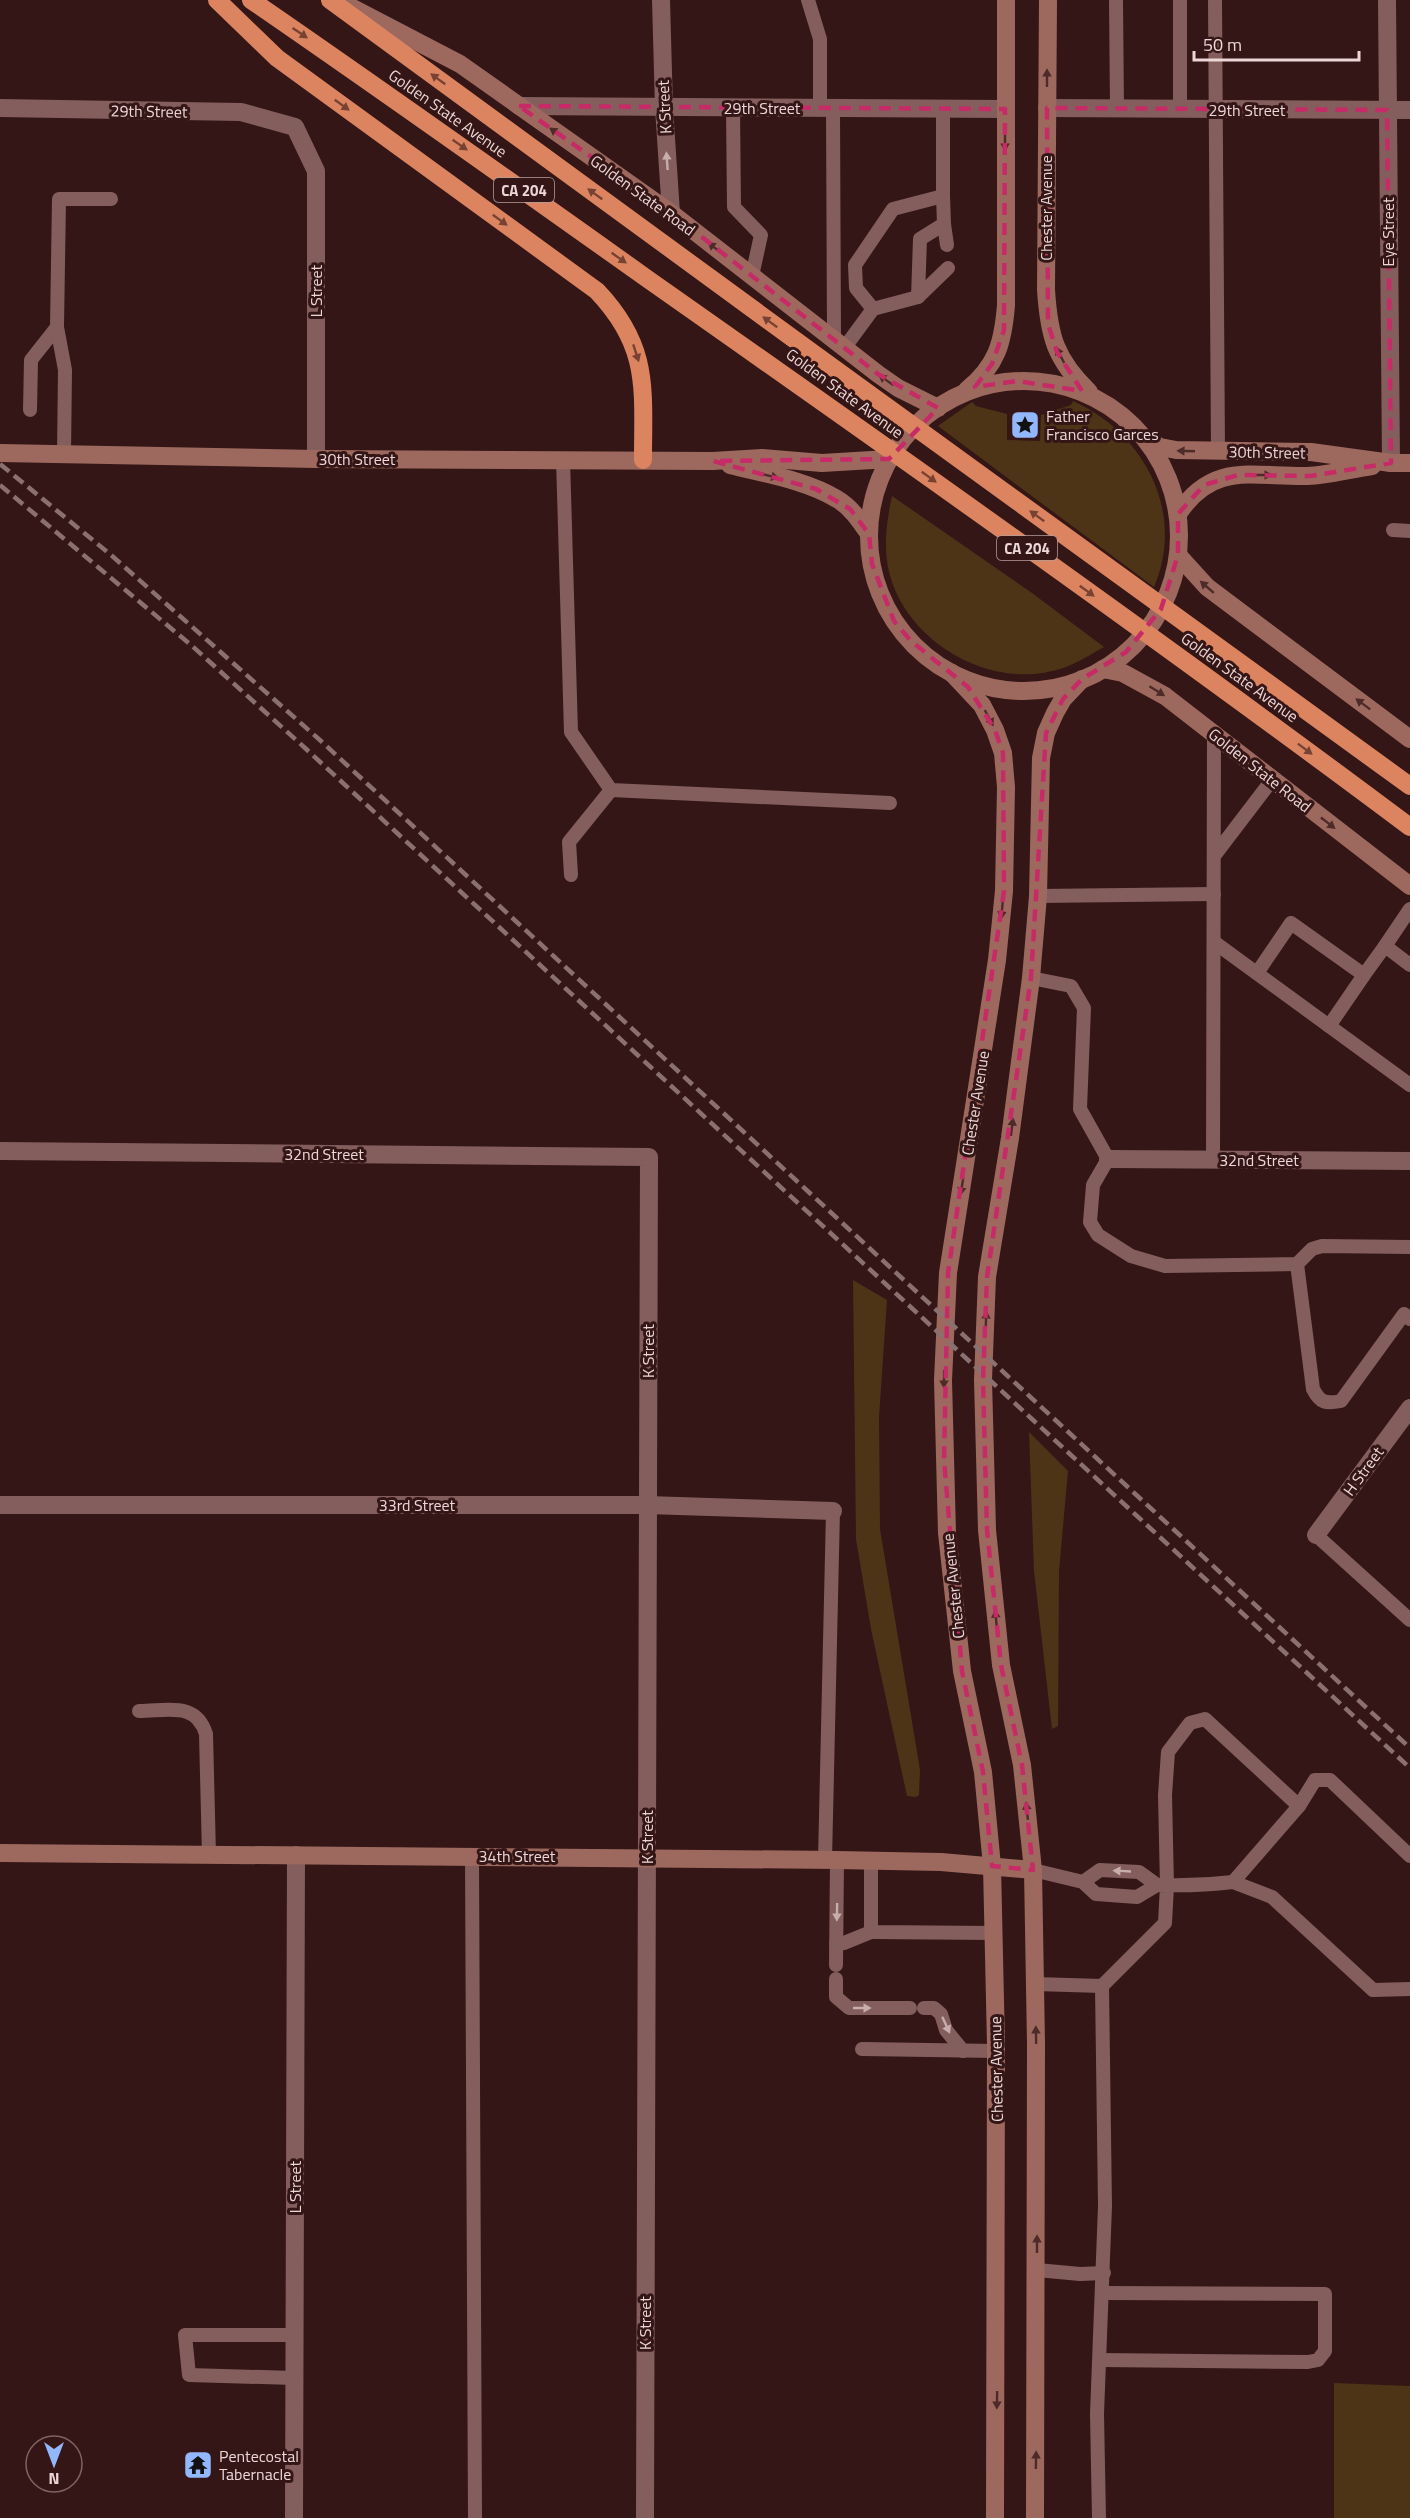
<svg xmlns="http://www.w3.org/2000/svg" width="1410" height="2518" viewBox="0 0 1410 2518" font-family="'Titillium Web',sans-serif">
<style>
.green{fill:#4d3417}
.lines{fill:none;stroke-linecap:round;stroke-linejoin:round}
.lane{stroke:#835e5d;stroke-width:14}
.street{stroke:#835e5d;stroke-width:18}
.secondary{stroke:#9d695e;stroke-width:18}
.highway{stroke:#db845f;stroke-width:18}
.rail{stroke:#8a706f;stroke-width:4.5;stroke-dasharray:12 6;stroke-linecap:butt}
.oneway{fill:#774233}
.oneway2{fill:#4e2b28}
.oneway3{fill:#c7adac}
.marked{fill:none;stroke:#c62b67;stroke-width:4.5;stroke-dasharray:12 8;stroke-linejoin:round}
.labels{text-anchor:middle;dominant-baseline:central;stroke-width:6;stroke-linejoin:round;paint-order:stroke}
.shield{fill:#341616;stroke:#b59d9c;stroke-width:1.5}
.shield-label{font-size:15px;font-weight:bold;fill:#ecd7d6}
.street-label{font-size:16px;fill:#ecd7d6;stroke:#341616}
.poi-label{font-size:16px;fill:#ecd7d6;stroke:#341616;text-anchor:start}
</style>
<rect width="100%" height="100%" fill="#341616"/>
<!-- green -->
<g class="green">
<path d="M1073 401C1144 433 1186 512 1154 587L938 426 972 402 976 406 1007 414V440L1040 441 1041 415 1071 405Z"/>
<path d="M892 496 1032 593 1104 647C1091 654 1078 663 1063 668 996 691 915 648 892 582 882 554 886 524 892 496Z"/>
<polygon points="853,1280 887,1300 879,1417 880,1529 920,1770 919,1795 916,1797 907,1796 871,1629 856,1539"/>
<polygon points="1029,1432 1068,1471 1059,1571 1058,1726 1052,1729 1034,1571"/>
<polygon points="1334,2383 1410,2386 1410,2518 1334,2518"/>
</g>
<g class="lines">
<!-- lane -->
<g class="lane">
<polyline points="808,0 820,39 820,108"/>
<polyline points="1116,0 1117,109"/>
<polyline points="1180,0 1180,109"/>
<polyline points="1215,0 1218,452"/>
<polyline points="733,108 734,207 761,235 752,276"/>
<polyline points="833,108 834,338"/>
<polyline points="944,224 947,245"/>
<polyline points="918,297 948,268"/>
<polyline points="873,309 918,297 920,239 944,224 943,196"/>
<polyline points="845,347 873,309 856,288 855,265 893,209 943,196 943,108"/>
<polyline points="30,410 31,360 57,327"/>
<polyline points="64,454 65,370 57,327 59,199 111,199"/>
<polyline points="563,459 571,732 611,790 890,803"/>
<polyline points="1393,530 1410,531"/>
<polyline points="1214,856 1272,780"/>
<polyline points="571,875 569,842 611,790"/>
<polyline points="1038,896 1214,894"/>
<polyline points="1214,942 1410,1085"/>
<polyline points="1385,946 1410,909"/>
<polyline points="1257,973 1291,923 1364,975 1385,946 1410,965"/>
<polyline points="1031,978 1071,986 1084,1008 1080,1109 1108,1159 1093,1185 1090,1222 1098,1235 1131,1256 1165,1266 1297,1264 1312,1249 1322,1246 1410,1247"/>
<polyline points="1329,1026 1364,975"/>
<polyline points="1213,1160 1214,735"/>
<path d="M1297 1264 1313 1389C1320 1403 1326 1404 1341 1401L1404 1314 1410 1319"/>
<polyline points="1316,1535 1410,1620"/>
<path d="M139 1711C167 1711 196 1701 206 1734L209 1855"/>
<polyline points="1299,1806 1315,1780 1330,1780 1410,1856"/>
<polyline points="472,1856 475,2518"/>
<polyline points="825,1860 833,1511"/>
<polyline points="871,1861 871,1932 994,1933"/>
<polyline points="1033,1870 1083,1882 1096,1894 1137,1897 1157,1885 1139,1872 1100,1870 1083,1882"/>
<polyline points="1233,1882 1272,1897 1373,1990 1410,1989"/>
<polyline points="836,1944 844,1943 871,1932"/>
<polyline points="836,1965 837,1860"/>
<polyline points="836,1979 836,1997 849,2008 910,2008"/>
<path d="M1035 1984 1102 1986 1165 1923 1167 1886 1165 1795 1168 1752 1190 1723 1205 1719 1299 1806 1233 1882C1208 1885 1183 1886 1157 1885"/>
<polyline points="924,2008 934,2008 941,2014 946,2030 963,2051"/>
<polyline points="862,2049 996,2051"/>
<polyline points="1037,2270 1080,2274 1104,2273"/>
<polyline points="1100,2360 1308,2362 1318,2360 1325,2351 1325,2294 1103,2293"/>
<polyline points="294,2378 189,2375 185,2335 295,2335"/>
<polyline points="1099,2518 1097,2414 1105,2206 1102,1986"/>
</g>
<!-- street -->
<g class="street">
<polyline points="661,0 664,108 671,213"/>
<polyline points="1387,0 1391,463"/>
<polyline points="519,106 1005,109"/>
<polyline points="0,108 241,112 295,127 316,171 316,459"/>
<polyline points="1047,108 1410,110"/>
<polyline points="0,1151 649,1157 645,2518"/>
<polyline points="1108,1159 1410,1161"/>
<polyline points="0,1505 647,1505 833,1511"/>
<polyline points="1316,1535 1410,1408"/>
<polyline points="294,2518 296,1855"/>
</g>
<!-- secondary -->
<g class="secondary">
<path d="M1048 0 1046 290C1049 336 1055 359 1089 392"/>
<polyline points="343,3 460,64 671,213 878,374 898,388 938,408"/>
<circle cx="1024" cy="536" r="155"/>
<path d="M967 390C997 365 1003 343 1006 305V0"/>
<polyline points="1145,439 1160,447 1176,450 1311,452 1391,463 1410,463"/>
<polyline points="0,453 316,459 713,461 762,458 822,463 889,459"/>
<path d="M730 465C765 474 806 480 837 499 851 507 860 521 869 534"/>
<path d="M1178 514C1213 461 1252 477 1307 476 1328 475 1351 469 1372 466"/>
<polyline points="1178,555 1207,587 1410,739"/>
<polyline points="1103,669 1123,673 1165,696 1410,886"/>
<polyline points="952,673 982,705 995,730 1003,753 1006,787 1004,891 997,960 948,1273 943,1380 947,1533 962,1671 983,1772 992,1866 996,2045 995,2518"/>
<polyline points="0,1853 837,1860 941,1862 1033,1870"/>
<polyline points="1035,2518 1036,2044 1033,1870 1022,1765 1001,1665 987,1530 983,1380 987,1277 1010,1138 1031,978 1038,896 1041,758 1046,733 1055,713 1063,699 1082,679"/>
</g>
<!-- highway -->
<g class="highway">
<path d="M217 0 277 58 597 291C650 347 643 388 643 460"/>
<path d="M251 0C385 92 517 186 649 280 905 460 1160 640 1410 827"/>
<polyline points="330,0 817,356 1410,786"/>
</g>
<!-- rail -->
<g class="rail">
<polyline points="0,464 111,555 321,741 1410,1748"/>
<polyline points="0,485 191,645 305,748 1410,1768"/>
</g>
</g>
<!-- one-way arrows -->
<defs><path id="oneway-solid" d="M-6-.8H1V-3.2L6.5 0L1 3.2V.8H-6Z" transform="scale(1.5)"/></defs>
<g class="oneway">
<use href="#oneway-solid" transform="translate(300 33) rotate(34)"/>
<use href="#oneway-solid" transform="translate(438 79) rotate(-144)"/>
<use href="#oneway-solid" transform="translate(342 105) rotate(36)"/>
<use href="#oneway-solid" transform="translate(460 145) rotate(35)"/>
<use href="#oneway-solid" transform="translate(595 194) rotate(-144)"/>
<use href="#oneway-solid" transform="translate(500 220) rotate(36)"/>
<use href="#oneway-solid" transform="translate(619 258) rotate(35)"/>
<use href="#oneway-solid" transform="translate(770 322) rotate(-144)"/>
<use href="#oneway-solid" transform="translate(636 353) rotate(72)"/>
<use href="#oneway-solid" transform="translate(929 477) rotate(36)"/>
<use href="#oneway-solid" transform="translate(1037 516) rotate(-144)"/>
<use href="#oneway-solid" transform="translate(1087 591) rotate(36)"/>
<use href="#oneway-solid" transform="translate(1305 749) rotate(37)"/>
</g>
<g class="oneway2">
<use href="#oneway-solid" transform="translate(1047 78) rotate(-90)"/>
<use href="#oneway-solid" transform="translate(557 133) rotate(-145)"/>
<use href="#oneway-solid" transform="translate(1005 142) rotate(90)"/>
<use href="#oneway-solid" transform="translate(715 248) rotate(-142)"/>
<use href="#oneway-solid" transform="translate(1060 355) rotate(-118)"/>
<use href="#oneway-solid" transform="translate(886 380) rotate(-145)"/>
<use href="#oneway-solid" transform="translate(1186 451) rotate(-178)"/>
<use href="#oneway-solid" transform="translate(1263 475)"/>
<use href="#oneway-solid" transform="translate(770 476) rotate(14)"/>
<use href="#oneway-solid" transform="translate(1207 587) rotate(-139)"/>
<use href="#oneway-solid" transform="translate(1157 691) rotate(32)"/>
<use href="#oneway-solid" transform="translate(1363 704) rotate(-143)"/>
<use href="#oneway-solid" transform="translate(989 718) rotate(62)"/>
<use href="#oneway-solid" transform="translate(1328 823) rotate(38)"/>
<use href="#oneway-solid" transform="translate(1002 910) rotate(95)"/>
<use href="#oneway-solid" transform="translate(1012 1127) rotate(-83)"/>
<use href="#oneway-solid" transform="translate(962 1186) rotate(99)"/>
<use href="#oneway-solid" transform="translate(986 1320) rotate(-88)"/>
<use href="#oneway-solid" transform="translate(944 1379) rotate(91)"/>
<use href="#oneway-solid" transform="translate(996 1619) rotate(-96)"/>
<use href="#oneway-solid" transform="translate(1027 1811) rotate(-96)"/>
<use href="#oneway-solid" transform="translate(1036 2035) rotate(-91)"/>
<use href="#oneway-solid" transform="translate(1037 2244) rotate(-90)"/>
<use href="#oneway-solid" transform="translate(997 2400) rotate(91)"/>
<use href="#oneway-solid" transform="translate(1036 2460) rotate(-89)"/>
</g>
<g class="oneway3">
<use href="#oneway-solid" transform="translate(667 161) rotate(-94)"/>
<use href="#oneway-solid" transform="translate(1122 1871) rotate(-177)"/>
<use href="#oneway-solid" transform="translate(837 1912) rotate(91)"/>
<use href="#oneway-solid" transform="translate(862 2008)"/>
<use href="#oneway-solid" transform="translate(946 2025) rotate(65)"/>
</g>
<!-- marked area -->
<path class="marked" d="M519 106 1005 109 1004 330 992 364 975 387 1017 381 1082 391 1057 352 1048 324 1047 108 1387 110 1391 463 1310 476 1238 475 1204 485 1178 514V555L1161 609 1126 652 1082 679 1063 699 1046 733 1031 978 987 1277 983 1380 987 1530 1001 1665 1022 1765 1033 1870 992 1866 983 1772 962 1671 944 1460 948 1273 1004 891 1003 753 995 730 968 687 911 641 894 621 872 564 869 534 850 509 816 489 713 461 889 459 938 408 878 374 671 213Z"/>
<!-- icons -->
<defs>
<g id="sight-square" transform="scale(1.5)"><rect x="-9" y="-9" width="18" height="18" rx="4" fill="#93b7fd" stroke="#341616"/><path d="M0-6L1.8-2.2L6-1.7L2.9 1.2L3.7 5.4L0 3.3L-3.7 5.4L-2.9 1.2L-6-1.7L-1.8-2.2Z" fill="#111"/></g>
<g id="temple-square" transform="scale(1.5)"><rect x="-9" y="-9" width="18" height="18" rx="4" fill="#93b7fd" stroke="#341616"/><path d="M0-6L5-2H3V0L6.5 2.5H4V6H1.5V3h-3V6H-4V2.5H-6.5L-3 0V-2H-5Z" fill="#111"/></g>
</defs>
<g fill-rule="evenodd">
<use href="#sight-square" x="1025" y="425"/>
<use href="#temple-square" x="198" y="2465"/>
</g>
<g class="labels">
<!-- shield labels -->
<g class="shield">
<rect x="494" y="178" width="60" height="24" rx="4.5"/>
<rect x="997" y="536" width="60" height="24" rx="4.5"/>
</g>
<g class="shield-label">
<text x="524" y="190">CA 204</text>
<text x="1027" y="548">CA 204</text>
</g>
<!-- street labels -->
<g class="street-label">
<text transform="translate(664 107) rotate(-93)">K Street</text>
<text x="762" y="108">29th Street</text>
<text x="1247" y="110">29th Street</text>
<text transform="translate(149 111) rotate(1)">29th Street</text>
<text transform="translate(448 113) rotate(35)">Golden State Avenue</text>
<text transform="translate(643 195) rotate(36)">Golden State Road</text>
<text transform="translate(1046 208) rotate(-90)">Chester Avenue</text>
<text transform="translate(1388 232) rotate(-90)">Eye Street</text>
<text transform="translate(316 291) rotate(-90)">L Street</text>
<text transform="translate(845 393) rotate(36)">Golden State Avenue</text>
<text transform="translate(1267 452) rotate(1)">30th Street</text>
<text x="357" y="459">30th Street</text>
<text transform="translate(1240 677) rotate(36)">Golden State Avenue</text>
<text transform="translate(1260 770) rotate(38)">Golden State Road</text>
<text transform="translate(975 1103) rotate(-81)">Chester Avenue</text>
<text x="324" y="1154">32nd Street</text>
<text x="1259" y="1160">32nd Street</text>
<text transform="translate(648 1351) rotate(-90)">K Street</text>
<text transform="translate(1363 1471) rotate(-54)">H Street</text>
<text x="417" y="1505">33rd Street</text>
<text transform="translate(953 1586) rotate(-96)">Chester Avenue</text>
<text transform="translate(647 1837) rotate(-90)">K Street</text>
<text x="517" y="1856">34th Street</text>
<text transform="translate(996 2069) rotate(-91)">Chester Avenue</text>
<text transform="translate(295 2187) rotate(-90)">L Street</text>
<text transform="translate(645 2323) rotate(-90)">K Street</text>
</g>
<!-- poi labels -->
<g class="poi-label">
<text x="1046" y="416">Father<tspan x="1046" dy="18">Francisco Garces</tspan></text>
<text x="219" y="2456">Pentecostal<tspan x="219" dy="18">Tabernacle</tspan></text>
</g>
</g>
<!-- north arrow -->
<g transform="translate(54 2464) rotate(180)"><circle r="28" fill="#341616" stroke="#7e6363" stroke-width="1.5"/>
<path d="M0-4.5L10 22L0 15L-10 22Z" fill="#93b7fd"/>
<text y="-9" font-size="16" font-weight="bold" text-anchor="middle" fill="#ecd7d6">N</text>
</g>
<!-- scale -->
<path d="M1194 51v9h165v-9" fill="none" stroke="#ecd7d6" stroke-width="3"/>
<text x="1203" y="51" font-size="18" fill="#ecd7d6" stroke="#341616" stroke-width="4.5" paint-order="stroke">50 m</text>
</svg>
